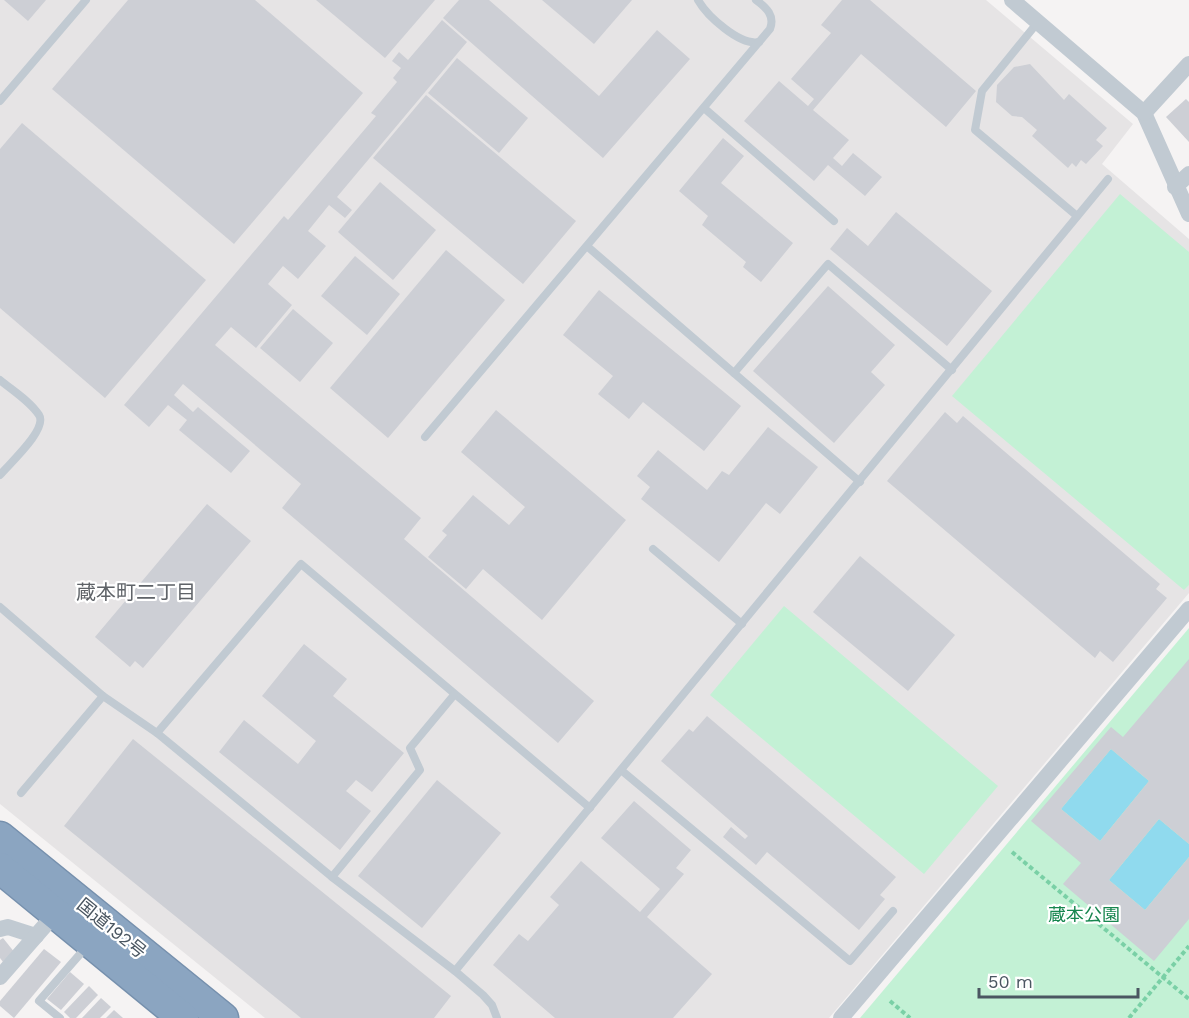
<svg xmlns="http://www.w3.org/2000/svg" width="1189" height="1018" viewBox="0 0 1189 1018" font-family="'Work Sans','Noto Sans JP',sans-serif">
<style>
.education{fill:#e6e4e5}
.green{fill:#c3f1d5}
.water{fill:#90daee}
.building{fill:#cdcfd5;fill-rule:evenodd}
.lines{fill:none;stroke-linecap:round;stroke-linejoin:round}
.highway-casing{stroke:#7690ad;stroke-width:33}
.path{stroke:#7ad0a6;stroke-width:4;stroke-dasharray:4.5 3;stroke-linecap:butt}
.lane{stroke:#c1cad2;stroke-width:8}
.street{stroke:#c1cad2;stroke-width:16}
.highway{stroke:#8ba5c1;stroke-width:30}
.labels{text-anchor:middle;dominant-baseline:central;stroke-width:4.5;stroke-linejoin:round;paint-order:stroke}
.park-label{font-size:18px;fill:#17864f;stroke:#fff}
.street-label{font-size:18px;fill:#4a5661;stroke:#fff}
.neighbourhood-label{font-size:20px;fill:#5f6368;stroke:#fff}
</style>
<rect width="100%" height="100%" fill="#f5f3f3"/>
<!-- education -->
<polygon class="education" points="0,0 986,0 1133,124 1102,164 1189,239 1189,593 829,1018 265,1018 0,804"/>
<!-- green -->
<g class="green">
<polygon points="1120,194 1189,252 1189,585 1184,590 952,396"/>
<polygon points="784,606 998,786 924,874 710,695"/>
<polygon points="1189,628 1189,1018 860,1018"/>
</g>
<!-- water -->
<g class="water">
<polygon points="1111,749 1149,781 1100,841 1061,809"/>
<polygon points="1159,819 1189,844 1189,857 1145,910 1109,880"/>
</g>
<!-- building -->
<g class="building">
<polygon points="4,0 46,0 28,21"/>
<polygon points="128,0 255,0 363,93 234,244 52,89"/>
<polygon points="316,0 435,0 385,58"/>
<polygon points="459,0 489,0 599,96 657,30 690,59 603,158 443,18"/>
<polygon points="542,0 632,0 594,44"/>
<polygon points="842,0 870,0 976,91 946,127 861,54 813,110 849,140 833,158 842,166 853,153 882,177 865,196 828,165 814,181 744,121 779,81 808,106 814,99 791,79 831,33 821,25"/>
<polygon points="442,20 467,42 337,197 352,210 345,218 329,205 308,231 326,246 298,279 283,266 268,284 292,305 256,348 231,327 215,345 421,518 404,539 594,701 558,743 282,508 301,484 183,384 174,395 193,412 198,407 250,451 231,473 179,430 187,420 168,405 149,427 124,405 284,216 288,220 376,116 371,113 397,82 393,78 401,68 392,61 399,52 408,60"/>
<polygon points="457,58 528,118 499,153 428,93"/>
<polygon points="1030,64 1064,100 1069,94 1107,128 1096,140 1103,146 1086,164 1081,160 1076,167 1072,163 1068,168 1032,136 1037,130 1022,117 1012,116 996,102 997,85 1014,67"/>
<polygon points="426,95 576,221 523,284 373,158"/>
<polygon points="1186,99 1189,102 1189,142 1166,117"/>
<polygon points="22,123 206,280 105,398 0,308 0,149"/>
<polygon points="723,138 744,156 721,183 793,243 761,282 743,267 746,262 702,225 708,216 679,191"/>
<polygon points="380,182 436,230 393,280 338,232"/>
<polygon points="896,212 992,291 947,346 830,249 847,228 868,246"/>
<polygon points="446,250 505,300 388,438 330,388"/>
<polygon points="355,256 400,294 367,335 321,296"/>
<polygon points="828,286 895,345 871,372 885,385 834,443 753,371"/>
<polygon points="599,290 741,406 704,451 643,402 629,419 598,394 613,376 563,335"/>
<polygon points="293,309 333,343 300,382 260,348"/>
<polygon points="496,410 626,520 542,620 483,569 466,589 428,557 447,535 442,531 473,495 509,525 525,507 461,452"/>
<polygon points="945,412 957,423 963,416 1160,584 1156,589 1167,598 1113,662 1100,651 1095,658 887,481"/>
<polygon points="768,427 818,467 780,514 766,503 719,562 641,499 650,487 637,476 658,450 707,490 722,471 729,475"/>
<polygon points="207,504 251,541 143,668 135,661 130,667 95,637"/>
<polygon points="860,556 955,635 908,691 813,612"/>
<polygon points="304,644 347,679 333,696 404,753 372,792 356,780 346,791 371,811 340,850 219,752 244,720 298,764 316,741 262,696"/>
<path d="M1189 659V844L1159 819 1109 880 1145 910 1189 857V919L1154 961 1063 884 1081 863 1031 821 1111 727 1123 737ZM1111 749 1149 781 1100 841 1061 809Z"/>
<polygon points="707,716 896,877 880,895 885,899 859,930 767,852 756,865 723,837 731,827 745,839 748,836 661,761 689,729 693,732"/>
<polygon points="133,739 451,996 434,1018 301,1018 64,826"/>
<polygon points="437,780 501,833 422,928 358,876"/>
<polygon points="634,801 691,850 676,868 684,874 647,917 712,974 673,1018 555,1018 493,965 519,934 528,941 559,905 550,897 581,861 640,912 660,889 601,838"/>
<polygon points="3,938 15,953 3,962 0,958 0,940"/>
<polygon points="44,949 61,962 14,1018 0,1006 0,1001"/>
<polygon points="70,972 84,984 61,1010 47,999"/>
<polygon points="89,986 98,995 76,1018 70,1018 64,1012"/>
<polygon points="101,998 111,1007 100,1018 82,1018"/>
<polygon points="114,1010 123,1018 106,1018"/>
</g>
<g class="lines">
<!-- highway casing -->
<g class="highway-casing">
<g id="highway">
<polyline points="0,837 223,1018"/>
<polyline points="0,868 183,1018"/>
</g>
</g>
<!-- path -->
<g class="path">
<polyline points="1012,852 1189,999"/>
<polyline points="890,1001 910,1018"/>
<polyline points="1129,1018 1189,946"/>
</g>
<!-- lane -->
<g class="lane">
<path d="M698 0C707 16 740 46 759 42"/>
<polyline points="1038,22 982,91 975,130 1077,216"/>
<polyline points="0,101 86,0"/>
<polyline points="704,108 834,221"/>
<polyline points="588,247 860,482"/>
<polyline points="734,373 828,264 952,370"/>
<path d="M0 380C12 390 30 401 39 415 48 429 10 463 0 475"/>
<path d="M425 437 770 29C775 16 767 8 756 0"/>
<polyline points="653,549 742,624"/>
<polyline points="0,607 103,696 157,733 332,877 455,971 483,995 492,1005 497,1018"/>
<polyline points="157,733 301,564 590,808"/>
<polyline points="621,770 850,961 893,911"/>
<polyline points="21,793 103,696"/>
<polyline points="332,877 420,770 410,748 454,695"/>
<polyline points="455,971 1108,179"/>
<polyline points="60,1018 39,1001 88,945"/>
</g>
<!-- street -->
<g class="street">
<polyline points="1012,0 1144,113 1189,214"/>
<polyline points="1144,113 1189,64"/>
<polyline points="1175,187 1189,174"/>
<polyline points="0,929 8,927 36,936"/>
<polyline points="0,977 55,914"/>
<polyline points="841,1018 1189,609"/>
</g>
<!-- highway -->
<use href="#highway" class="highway"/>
</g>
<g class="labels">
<!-- park labels -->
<g class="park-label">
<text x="1084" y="914">蔵本公園</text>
</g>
<!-- street labels -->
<g class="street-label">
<text transform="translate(112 928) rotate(39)">国道192号</text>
</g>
<!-- neighbourhood labels -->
<g class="neighbourhood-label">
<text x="136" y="592">蔵本町二丁目</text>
</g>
</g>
<!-- scale -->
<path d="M979 988v9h159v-9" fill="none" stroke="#4a5661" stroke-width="3"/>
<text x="988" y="988" font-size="18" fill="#4a5661" stroke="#ffffff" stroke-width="4.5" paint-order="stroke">50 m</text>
</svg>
